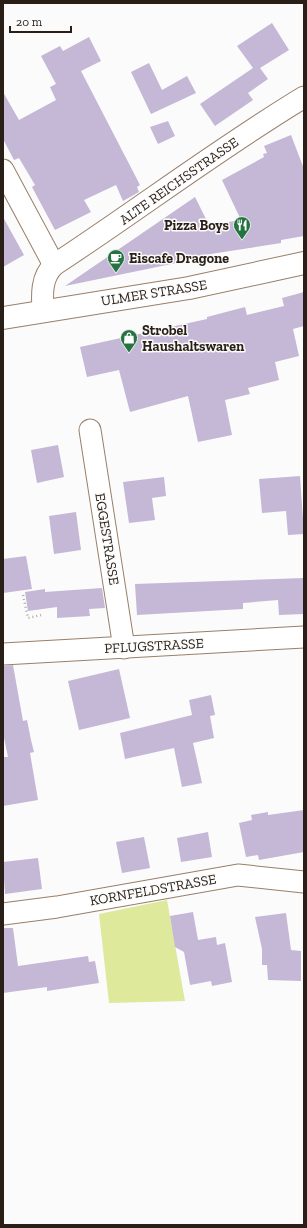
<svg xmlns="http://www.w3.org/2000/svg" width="307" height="1228" viewBox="0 0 307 1228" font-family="'Zilla Slab',serif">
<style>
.green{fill:#dee99c}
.building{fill:#c5b7d6}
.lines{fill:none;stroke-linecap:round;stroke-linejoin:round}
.street-casing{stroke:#997f69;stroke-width:23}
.secondary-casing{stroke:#997f69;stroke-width:24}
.path{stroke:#aeaaa6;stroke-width:2.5;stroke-dasharray:1 3;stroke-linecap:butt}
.street{stroke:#fff;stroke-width:21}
.secondary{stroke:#fff;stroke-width:22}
.labels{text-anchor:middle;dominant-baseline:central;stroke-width:3;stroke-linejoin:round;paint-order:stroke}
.street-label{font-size:14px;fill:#2a1f16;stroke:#fbfbfb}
.poi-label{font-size:14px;font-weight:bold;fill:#2a1f16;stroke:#fbfbfb;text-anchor:start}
</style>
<rect width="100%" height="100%" fill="#fbfbfb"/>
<!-- green -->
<polygon class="green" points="167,900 185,1001 109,1003 99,914"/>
<!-- building -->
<g class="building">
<polygon points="272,23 289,50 260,68 268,79 248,93 253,100 215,126 200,104 253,68 237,46"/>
<polygon points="89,37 101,61 81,71 140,185 137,187 139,192 123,201 116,185 84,200 91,212 55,230 32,187 35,185 19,158 14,160 3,139 3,92 19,120 56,100 50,87 56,84 41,56 60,46 63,51"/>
<polygon points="149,63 162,90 187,76 196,93 151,114 131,72"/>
<polygon points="168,121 175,136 158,144 150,127"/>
<polygon points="291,135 304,169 304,236 281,240 281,243 185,258 186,261 65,286 195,197 209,225 241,220 222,180 264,157 263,154 267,153 264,146"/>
<polygon points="3,217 24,255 3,267"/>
<polygon points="304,292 304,326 293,329 299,356 275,362 279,380 248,388 250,394 225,400 232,435 198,442 188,396 130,412 119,370 87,377 80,347 207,319 207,317 245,307 247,315 284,306 282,298"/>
<polygon points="58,445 64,477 37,483 31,450"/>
<polygon points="300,476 304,534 288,535 286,511 262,513 259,479"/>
<polygon points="164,477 166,496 152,498 155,520 129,523 123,482"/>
<polygon points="76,512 81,550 54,554 49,516"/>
<polygon points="26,556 32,589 3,593 3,559"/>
<polygon points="304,578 304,614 279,615 278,600 243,603 243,609 137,615 135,584"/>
<polygon points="102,588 105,608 89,609 90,616 57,618 57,607 28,611 25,592 45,589 45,592"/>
<polygon points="13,665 23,721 27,720 31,740 34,752 30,753 38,800 3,806 3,757 8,757 3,733 3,666"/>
<polygon points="119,669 130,718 79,730 68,681"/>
<polygon points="211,695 215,715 210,716 214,738 193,743 202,783 182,787 174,748 125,759 120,733 192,715 189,700"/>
<polygon points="304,810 304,852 259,860 258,855 246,857 239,823 252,820 251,815 268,812 268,815"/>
<polygon points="208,832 212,857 181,862 177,838"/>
<polygon points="144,837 150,868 122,873 116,842"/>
<polygon points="38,858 42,889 5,894 3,862"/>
<polygon points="193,912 198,940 216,937 217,945 225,943 232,982 212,986 211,981 190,985 184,952 175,947 170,916"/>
<polygon points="286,913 291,950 301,951 301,981 268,980 267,965 262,965 262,949 255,917"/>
<polygon points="3,928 13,928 18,966 88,956 89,962 95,961 99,983 47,991 47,987 3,993"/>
</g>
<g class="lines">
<!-- street casing -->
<g class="street-casing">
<g id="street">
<polyline points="3,170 54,265"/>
<path d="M43 311C42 295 41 277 54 265 138 210 218 149 304 97"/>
<polyline points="90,430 124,648"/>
<polyline points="3,654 304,637"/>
<polyline points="3,914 57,907 238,875 304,882"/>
</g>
</g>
<!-- secondary casing -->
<g class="secondary-casing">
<polyline id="secondary" points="3,318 189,288 304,263"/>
</g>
<!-- path -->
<polyline class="path" points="23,595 28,618 41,615"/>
<!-- street -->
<use href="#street" class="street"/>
<!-- secondary -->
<use href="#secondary" class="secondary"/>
</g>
<!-- icons -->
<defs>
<g id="restaurant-pin" transform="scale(0.9)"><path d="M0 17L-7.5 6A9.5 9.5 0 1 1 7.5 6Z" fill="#267342" stroke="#fbfbfb"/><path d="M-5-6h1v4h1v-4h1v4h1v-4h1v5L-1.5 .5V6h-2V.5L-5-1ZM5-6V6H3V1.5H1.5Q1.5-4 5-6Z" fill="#fff"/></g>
<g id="cafe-pin" transform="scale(0.9)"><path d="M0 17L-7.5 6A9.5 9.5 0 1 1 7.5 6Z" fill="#267342" stroke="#fbfbfb"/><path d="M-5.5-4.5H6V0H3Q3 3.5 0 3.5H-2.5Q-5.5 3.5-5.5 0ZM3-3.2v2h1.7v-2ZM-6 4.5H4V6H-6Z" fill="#fff"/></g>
<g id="shop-pin" transform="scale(0.9)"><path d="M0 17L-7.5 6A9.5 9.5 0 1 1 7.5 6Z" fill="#267342" stroke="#fbfbfb"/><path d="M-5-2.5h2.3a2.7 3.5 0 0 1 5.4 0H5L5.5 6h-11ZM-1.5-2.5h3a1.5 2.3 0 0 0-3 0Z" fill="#fff"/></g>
</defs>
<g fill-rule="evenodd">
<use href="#restaurant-pin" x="242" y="225"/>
<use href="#cafe-pin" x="116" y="258"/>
<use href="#shop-pin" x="129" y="338"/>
</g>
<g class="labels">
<!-- street labels -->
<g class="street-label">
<text transform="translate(179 181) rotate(-35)">ALTE REICHSSTRASSE</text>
<text transform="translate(154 293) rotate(-9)">ULMER STRASSE</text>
<text transform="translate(107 539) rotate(81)">EGGESTRASSE</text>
<text transform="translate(154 646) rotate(-3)">PFLUGSTRASSE</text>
<text transform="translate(153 890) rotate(-10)">KORNFELDSTRASSE</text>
</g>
<!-- poi labels -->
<g class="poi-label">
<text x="229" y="225" text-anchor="end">Pizza Boys</text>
<text x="129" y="258">Eiscafe Dragone</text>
<text x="142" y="330">Strobel<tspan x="142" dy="16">Haushaltswaren</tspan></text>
</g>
</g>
<!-- border -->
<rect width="307" height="1228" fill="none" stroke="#2a1f16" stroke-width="8"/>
<!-- scale -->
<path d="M10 26v6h61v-6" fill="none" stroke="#2a1f16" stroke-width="2"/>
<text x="16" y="26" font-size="12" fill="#2a1f16" stroke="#fbfbfb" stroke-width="3" paint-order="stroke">20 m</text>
</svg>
